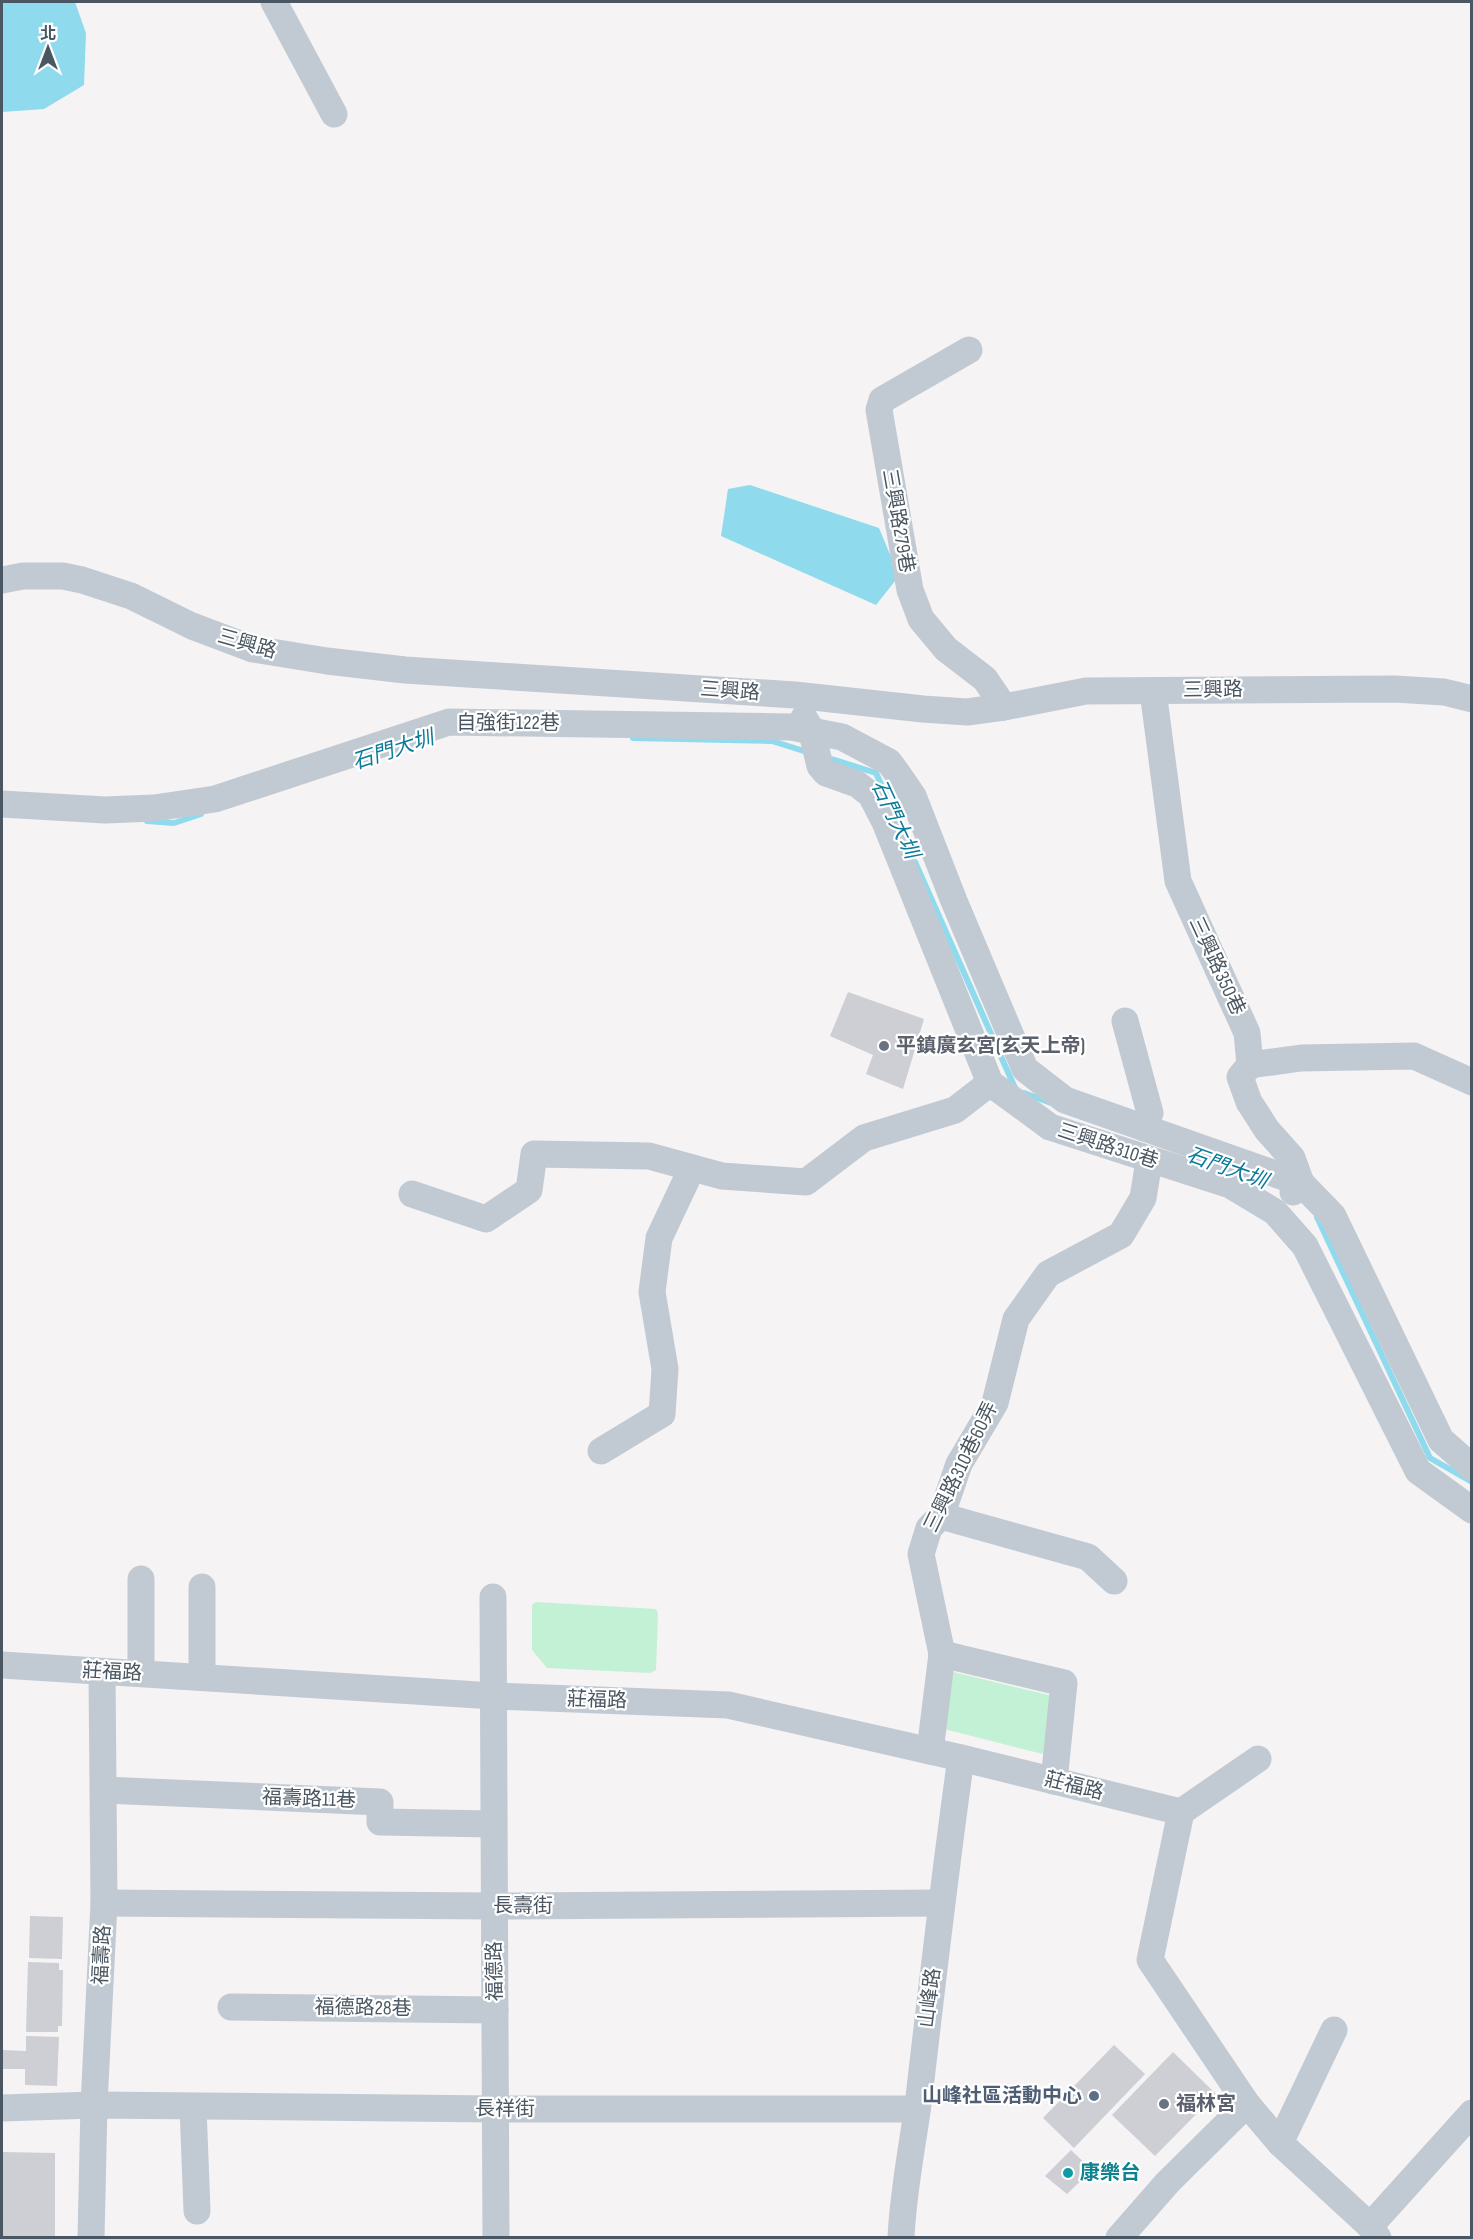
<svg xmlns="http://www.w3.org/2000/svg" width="1473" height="2239" viewBox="0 0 1473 2239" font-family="'Sofia Sans Condensed','Noto Sans TC',sans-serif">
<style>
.green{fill:#c3f1d5}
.water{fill:#90daee}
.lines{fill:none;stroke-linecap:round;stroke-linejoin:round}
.stream{stroke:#90daee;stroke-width:6}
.building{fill:#cdcfd5}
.minor{stroke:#c1cad2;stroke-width:27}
.worship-dot{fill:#6b7280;stroke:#fff;stroke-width:2}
.service-dot{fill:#5c6f8a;stroke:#fff;stroke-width:2}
.culture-dot{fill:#0f9aa8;stroke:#fff;stroke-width:2}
.labels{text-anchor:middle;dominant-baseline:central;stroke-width:4.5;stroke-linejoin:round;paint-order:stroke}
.street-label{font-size:20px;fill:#4a5661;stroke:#fff}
.worship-label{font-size:20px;font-weight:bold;fill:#5b616d;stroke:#fff;text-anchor:start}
.service-label{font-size:20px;font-weight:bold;fill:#4e5e75;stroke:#fff;text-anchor:end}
.culture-label{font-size:20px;font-weight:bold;fill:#0d838f;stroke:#fff;text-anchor:start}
.water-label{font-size:21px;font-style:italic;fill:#0c7c9b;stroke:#fff}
</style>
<rect width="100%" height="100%" fill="#f5f3f3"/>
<!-- green -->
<g class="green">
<polygon points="536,1602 656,1609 658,1614 656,1670 650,1673 547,1668 532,1650 532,1605"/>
<polygon points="953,1672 1057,1697 1051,1756 944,1729"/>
</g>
<!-- water -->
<g class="water">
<polygon points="2,2 75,2 86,33 84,85 44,109 2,112"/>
<polygon points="750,485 879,528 899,576 876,605 721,536 728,489"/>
</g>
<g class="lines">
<!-- stream -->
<g class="stream">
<polyline points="633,738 772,741 810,753"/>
<polyline points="825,757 876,773 887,797"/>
<polyline points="147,821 174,823 201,814"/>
<polyline points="915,862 1015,1088"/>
<polyline points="1024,1093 1051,1103"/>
<polyline points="1317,1217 1430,1458 1472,1482"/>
</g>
</g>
<!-- building -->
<g class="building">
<polygon points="848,992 924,1019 903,1089 866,1074 873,1055 830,1036"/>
<polygon points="30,1916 63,1917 62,1959 29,1958"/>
<polygon points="28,1962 59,1963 59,1970 63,1970 62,2026 58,2026 58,2032 26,2032"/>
<polygon points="26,2036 59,2037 57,2086 25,2085 25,2069 2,2069 2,2050 26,2051"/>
<polygon points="1114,2045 1145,2074 1074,2148 1043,2118"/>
<polygon points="1173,2052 1216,2094 1155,2156 1112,2115"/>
<polygon points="1071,2150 1092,2170 1067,2194 1045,2176"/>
<polygon points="2,2152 55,2153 55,2238 2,2238"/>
</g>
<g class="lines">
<!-- minor -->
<g class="minor">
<polyline points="274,2 334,114"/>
<polyline points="969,350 882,400 879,410 910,590 921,619 946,649 985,679 1004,707"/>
<polyline points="2,580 23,576 63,576 82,580 131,596 192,626 253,649 327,661 405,670 795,695 923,709 967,712 1004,707 1086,691 1395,689 1444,692 1472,699"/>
<polyline points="1153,691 1178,881 1247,1033 1250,1065 1240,1077 1249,1102 1267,1130 1292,1158 1301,1183 1293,1192"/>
<polyline points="804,718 811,729 820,766 826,773 857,784 871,795 885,822 990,1083 1050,1127 1230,1185 1275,1212 1305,1246 1418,1471 1472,1510"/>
<polyline points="2,804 105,810 154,808 215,799 449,722 791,727 842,737 889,762 900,777 913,796 954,901 1025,1069 1065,1100 1301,1183 1333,1216 1441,1440 1472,1467"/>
<polyline points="1125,1021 1150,1113 1144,1128"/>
<polyline points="1250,1065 1301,1058 1414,1056 1472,1082"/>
<polyline points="412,1194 486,1219 529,1190 534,1154 649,1156 722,1176 806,1182 864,1138 955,1110 990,1083"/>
<polyline points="601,1451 662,1414 665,1369 652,1292 659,1238 692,1168"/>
<polyline points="941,1516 1088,1557 1114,1581"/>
<polyline points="141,1579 141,1673"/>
<polyline points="202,1587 202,1676"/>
<polyline points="493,1597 496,2238"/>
<polyline points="942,1654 1064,1683 1054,1781"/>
<polyline points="2,1665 494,1696 728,1705 961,1758 1181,1812"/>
<polyline points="930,1751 942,1654 921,1554 929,1528 941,1516 959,1464 995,1403 1016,1319 1048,1274 1121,1235 1143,1198 1149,1161"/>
<polyline points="104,1790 380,1802 380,1822 493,1824"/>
<polyline points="1181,1812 1150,1960 1247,2104 1280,2143 1370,2226 1378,2238"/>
<polyline points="1181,1812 1258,1759"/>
<polyline points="104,1903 494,1906 941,1903"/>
<polyline points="231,2007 495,2010"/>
<polyline points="193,2107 197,2211"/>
<polyline points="2,2108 94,2105 496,2109 917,2109"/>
<polyline points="1280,2143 1334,2030"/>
<polyline points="1370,2226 1472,2113"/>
<polyline points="91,2238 94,2105 104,1903 102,1672"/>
<path d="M901 2238C903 2190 913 2144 919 2097 932 1984 945 1871 961 1758"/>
<polyline points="1119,2238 1168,2182 1247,2104"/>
</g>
</g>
<!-- markers -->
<g class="worship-dot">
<circle cx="884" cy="1046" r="6"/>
<circle cx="1164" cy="2104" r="6"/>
</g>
<circle class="service-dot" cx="1094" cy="2096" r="6"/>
<circle class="culture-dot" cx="1068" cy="2173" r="6"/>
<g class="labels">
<!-- street labels -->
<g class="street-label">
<text transform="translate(898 521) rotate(80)">三興路279巷</text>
<text transform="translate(247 644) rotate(16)">三興路</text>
<text transform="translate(1213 690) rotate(-1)">三興路</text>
<text transform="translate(730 691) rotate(4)">三興路</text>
<text x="508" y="723">自強街122巷</text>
<text transform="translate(1217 966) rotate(65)">三興路350巷</text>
<text transform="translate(1108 1146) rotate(18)">三興路310巷</text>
<text transform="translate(961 1467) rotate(-64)">三興路310巷60弄</text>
<text transform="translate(112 1672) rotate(3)">莊福路</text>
<text transform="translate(597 1700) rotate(2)">莊福路</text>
<text transform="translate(1074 1786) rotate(14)">莊福路</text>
<text transform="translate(309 1799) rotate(2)">福壽路11巷</text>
<text x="523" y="1906">長壽街</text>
<text transform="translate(102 1955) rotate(-87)">福壽路</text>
<text transform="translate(495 1971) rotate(-91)">福德路</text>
<text transform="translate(930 1998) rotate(-83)">山峰路</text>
<text transform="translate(363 2008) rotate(1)">福德路28巷</text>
<text x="505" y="2109">長祥街</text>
</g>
<!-- worship labels -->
<g class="worship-label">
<text x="896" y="1046">平鎮廣玄宮(玄天上帝)</text>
<text x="1176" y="2104">福林宮</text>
</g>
<!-- service labels -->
<g class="service-label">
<text x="1082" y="2096">山峰社區活動中心</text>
</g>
<!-- culture labels -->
<g class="culture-label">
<text x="1080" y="2173">康樂台</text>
</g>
<!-- water labels -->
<g class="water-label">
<text transform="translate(393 750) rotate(-18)">石門大圳</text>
<text transform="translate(895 819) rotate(65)">石門大圳</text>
<text transform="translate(1227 1168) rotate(20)">石門大圳</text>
</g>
</g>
<!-- border -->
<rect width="1473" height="2239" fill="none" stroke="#4a5661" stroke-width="6"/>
<!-- north arrow -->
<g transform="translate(48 48)" stroke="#ffffff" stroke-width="4.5" paint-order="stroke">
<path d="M0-4.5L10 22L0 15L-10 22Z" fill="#4a5661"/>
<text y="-9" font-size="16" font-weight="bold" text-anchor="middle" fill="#4a5661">北</text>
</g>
</svg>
